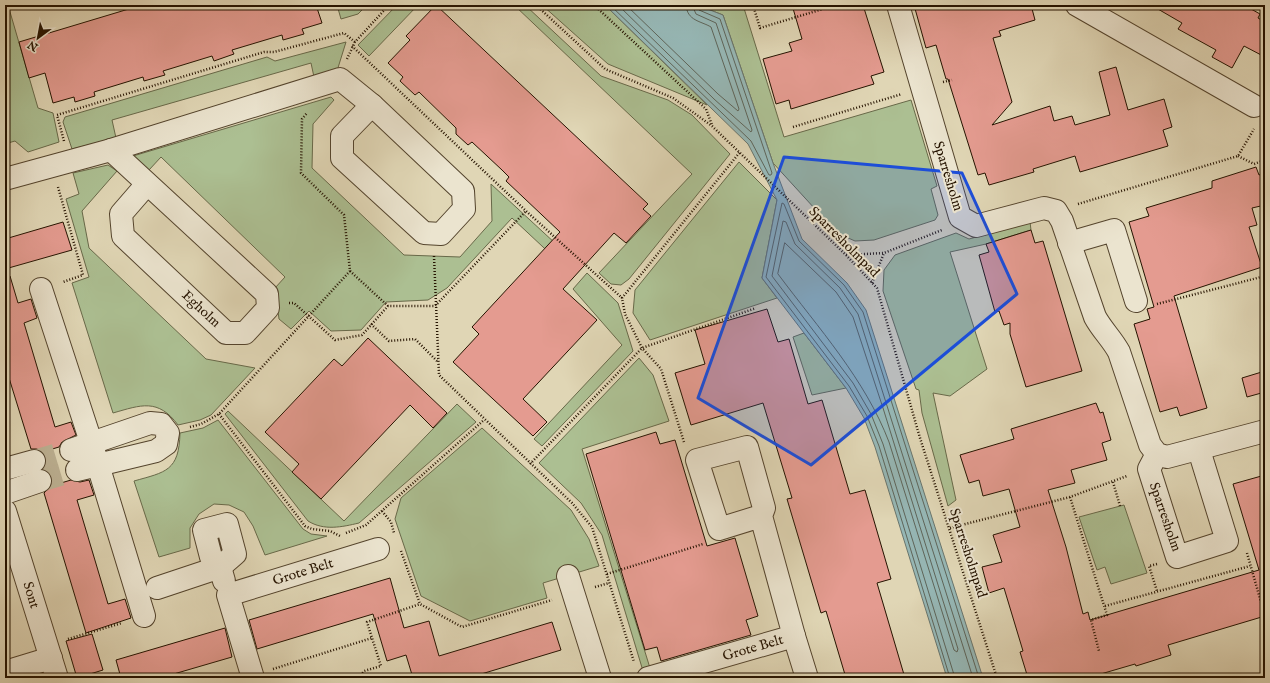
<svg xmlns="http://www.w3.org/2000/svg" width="1270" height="683" viewBox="0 0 1270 683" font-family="'IM FELL English',serif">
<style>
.green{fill:#acbf92;stroke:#686949}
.water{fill:#96b7b5;stroke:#69756d}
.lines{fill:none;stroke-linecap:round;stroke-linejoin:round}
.shore{stroke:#5e655a;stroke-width:1}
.building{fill:#e49b90;stroke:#251300}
.minor-tunnel{stroke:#bbaf91;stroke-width:22;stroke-dasharray:22 11;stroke-linecap:butt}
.minor-casing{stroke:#54442d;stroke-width:24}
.path{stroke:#251300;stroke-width:2.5;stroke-dasharray:1 2;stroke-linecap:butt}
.minor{stroke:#ebe4cf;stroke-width:22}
.marked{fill:#1d4ed8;fill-opacity:0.2;stroke:#1d4ed8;stroke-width:3;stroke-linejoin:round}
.labels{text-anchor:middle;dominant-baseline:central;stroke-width:4;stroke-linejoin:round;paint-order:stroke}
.street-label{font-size:14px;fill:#251300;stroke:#ebe4cf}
</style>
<rect width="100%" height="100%" fill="#e0d6b5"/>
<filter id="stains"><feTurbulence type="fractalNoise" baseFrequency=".005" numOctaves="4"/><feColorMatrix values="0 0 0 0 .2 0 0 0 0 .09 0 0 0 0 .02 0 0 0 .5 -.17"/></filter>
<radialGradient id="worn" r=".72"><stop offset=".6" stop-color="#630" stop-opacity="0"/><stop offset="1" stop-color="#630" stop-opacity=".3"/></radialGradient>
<!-- green -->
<g class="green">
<polygon points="5,5 8,5 38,108 53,113 59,142 28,152 15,141 8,143 5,132"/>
<polygon points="337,5 367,5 358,14 341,19"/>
<polygon points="397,5 418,5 369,56 358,45"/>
<polygon points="514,5 525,5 601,76 668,100 692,115 730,154 629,279 621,285 611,284 599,273 692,174"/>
<polygon points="542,5 605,5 707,105 608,64"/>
<polygon points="697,5 743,5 784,137 911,100 937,186 931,189 938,215 935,220 874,240 855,241 837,233 773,163 723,15"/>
<polygon points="346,42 337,71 314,77 311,63 112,120 116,138 72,149 63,122 65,117 267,57 275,61"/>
<polygon points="331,97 334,100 313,124 312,168 404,255 460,257 492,221 491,184 582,268 574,276 512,218 447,288 428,300 386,302 361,330 331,331 309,311 291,329 279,319 275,288 285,277 161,157 149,170 133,156"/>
<polygon points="739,162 777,200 762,278 777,298 650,340 633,313 635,290"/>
<path d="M108 165 117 171 82 211 89 248 206 359 255 368 211 415 200 420 178 425C158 398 141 405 113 413L72 283 89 277 66 199 79 194 73 173Z"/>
<polygon points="1030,222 1031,230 986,244 950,252 987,369 950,396 933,393 956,500 948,506 922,413 919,390 916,389 883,291 884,270 895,255 956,233 969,239"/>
<polygon points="587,273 618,303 633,351 542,446 534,439 622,345 573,289"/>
<polygon points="804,333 846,388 812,395 793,337"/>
<polygon points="639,358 653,375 669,421 582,449 650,668 643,671 602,535 581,503 539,463"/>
<path d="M457 404 476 422 359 523C342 527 324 531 308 521L225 414 228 411 344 521Z"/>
<path d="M218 420 303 529 311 534 327 536 265 555 253 526 244 512 229 505 214 504 199 514 190 528V548L159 557 134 481C166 472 179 471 180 433L203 428Z"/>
<polygon points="482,428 571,510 589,539 599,566 543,583 547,598 470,621 421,596 395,519 401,498"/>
<polygon points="1124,505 1147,573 1111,584 1105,567 1097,570 1079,517"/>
</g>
<!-- water -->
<polygon class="water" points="605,5 697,5 723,15 773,163 802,239 847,283 866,310 983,678 947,678 875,447 864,418 846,388 762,278 777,200 748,144"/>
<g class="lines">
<!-- shore -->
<g class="shore">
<polyline points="610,5 751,141 769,175 771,175 772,173 720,19 699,10 697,5"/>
<polyline points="618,5 714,99 751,132 752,130 716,23 696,14 692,5"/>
<path d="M626 5 718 94 738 111 739 109 711 27C701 21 687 21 686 5"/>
<path d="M785 243 836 292 853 317 883 408 958 649 957 652 954 650 889 442C865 379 819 329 778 274Z"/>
<polyline points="950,678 879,446 867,416 849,386 766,277 782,203 784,204 799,241 844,285 863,312 979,678"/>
<polyline points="955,678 883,444 871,414 853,383 772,276 783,221 786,222 795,244 840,288 858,314 973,678"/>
</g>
</g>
<!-- building -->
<g class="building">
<polygon points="142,5 316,5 322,23 302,29 304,34 283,40 282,35 232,50 234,54 214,61 212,56 163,71 165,75 144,81 143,77 94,92 95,96 75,102 74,97 53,103 45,73 29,78 19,42"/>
<polygon points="436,5 648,204 643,209 651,216 626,243 614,233 563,289 597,320 523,399 547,422 533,436 453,362 479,334 472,327 560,232 506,181 509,177 502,170 472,142 468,145 456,134 456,128 419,92 415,95 400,81 403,77 388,63 410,40 406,36"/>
<polygon points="792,5 863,5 884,72 871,76 874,84 791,109 789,100 776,104 763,59 792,51 789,43 802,39"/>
<polygon points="914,5 1031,5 1035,20 999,31 1001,36 993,38 1012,102 992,125 1050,106 1054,121 1072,116 1075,125 1110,115 1099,72 1116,67 1128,110 1164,99 1172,127 1163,130 1168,146 1080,172 1075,156 1033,169 1034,172 989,185 985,173 978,175 948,79 946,79 936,45 926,48"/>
<polygon points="1151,5 1244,5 1260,14 1258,18 1265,22 1265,57 1244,46 1232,68 1212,57 1216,50 1178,29 1182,23"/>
<polygon points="1256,167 1259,175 1265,173 1265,205 1252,208 1257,225 1249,227 1262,267 1174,296 1207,408 1180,416 1177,407 1160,412 1134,324 1150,319 1147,309 1154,307 1129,222 1149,216 1146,208 1212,188 1212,181"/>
<polygon points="63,222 72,250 5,269 5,239"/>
<polygon points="1031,230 1035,243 1043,241 1082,371 1026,387 1010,334 1010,323 1004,325 999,311 995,312 979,255 989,252 986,244"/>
<polygon points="10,276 18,303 31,299 37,318 24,323 55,427 71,422 76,435 62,442 59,447 42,452 37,449 31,449 5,365 5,277"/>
<polygon points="767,309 778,342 789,339 808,404 822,400 850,494 865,490 891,579 877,583 905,678 846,678 826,611 821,613 787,499 792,498 763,403 691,425 675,373 705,364 695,330"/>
<polygon points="368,338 447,413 433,428 410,405 321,499 292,472 299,464 265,432 334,359 342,366"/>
<polygon points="1265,371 1265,392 1247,397 1242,378"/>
<polygon points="1096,403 1100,413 1103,412 1111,440 1102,443 1107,460 1071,470 1075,483 1048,490 1066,547 1083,614 1088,612 1090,620 1259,570 1233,484 1265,475 1265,616 1168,645 1171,655 1136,666 1135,664 1087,678 1028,678 1020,652 1023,651 1004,588 989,593 982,567 1002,562 993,535 1020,527 1009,489 983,496 979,480 969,483 960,455 1014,439 1011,429"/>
<polygon points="656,432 660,444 675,440 707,546 735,538 758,616 746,620 751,635 661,661 657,647 645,650 586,454"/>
<polygon points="71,480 80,482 89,480 94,495 77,500 108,604 125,599 131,618 86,633 44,493 51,486"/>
<polygon points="390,578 404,628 429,621 439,656 552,622 561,650 468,678 413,678 406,655 387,661 373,614 257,649 249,620"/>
<polygon points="225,628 232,657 160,678 121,678 116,660"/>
<polygon points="92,634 103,670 77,678 66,641"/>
</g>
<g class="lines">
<!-- minor-tunnel -->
<g class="minor-tunnel">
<polyline points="34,461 71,450"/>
<polyline points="40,481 77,470"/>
</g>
<!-- minor casing -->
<g class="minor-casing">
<g id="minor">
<path d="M898 5 960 217 976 226 1044 208 1056 211 1062 221 1095 317C1102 330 1112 339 1119 352L1150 445 1157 454 1167 457 1265 431"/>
<polyline points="1077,5 1254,106"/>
<polygon points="372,105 463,191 464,209 441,234 424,233 342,158 342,136"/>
<polyline points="111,150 267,294 268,308 245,333 226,333 123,236 121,214 147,184"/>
<polyline points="5,179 111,150 340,79 372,105"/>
<polyline points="1069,243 1114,230 1136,301"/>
<polyline points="41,289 91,442 144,616"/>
<polyline points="71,450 150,423 161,424 168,433 166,444 156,451 77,470"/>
<polyline points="1157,454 1149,469 1177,557 1227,541 1199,450"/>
<polyline points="5,469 34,461"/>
<polyline points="5,493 40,481"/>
<polyline points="5,511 57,678"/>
<polygon points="227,524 235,554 220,567 211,557 204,530"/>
<polyline points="568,576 600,678"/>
<polyline points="157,588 220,567 224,581"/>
<polyline points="794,636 807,678"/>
<polyline points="5,672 51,658"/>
<polyline points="253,678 228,595 378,549"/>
<polyline points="648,678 794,636 761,516 764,508 747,447 697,460 719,529 761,516"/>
</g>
</g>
<!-- path -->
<g class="path">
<polyline points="536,5 605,69 673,98 712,126 846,255 877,288 920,438 997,678"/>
<polyline points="594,5 706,109 712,125"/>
<polyline points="753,5 760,28 836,5"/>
<polyline points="352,46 526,211 622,298"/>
<polyline points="347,59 355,42 389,5"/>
<polyline points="943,82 952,80"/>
<polyline points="793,127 902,94"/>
<polyline points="64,141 57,115 264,52 274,52 344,33 355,42"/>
<polyline points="1238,156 1254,164 1265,160"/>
<polyline points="58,187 83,275 63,282"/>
<polyline points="1078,204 1238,156 1254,129"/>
<polyline points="846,255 884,253 942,230"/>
<polyline points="434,256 439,375 572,503 592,527 634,662"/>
<polyline points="350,271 388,306"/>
<polyline points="872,283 884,253"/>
<polyline points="289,303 294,303 335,340 362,335 388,306 435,306 526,211"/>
<polyline points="1157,304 1265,276"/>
<polyline points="371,324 389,341 415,339 437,361"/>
<polyline points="219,414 305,526 312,529 330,531 340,536"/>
<polyline points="190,427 201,424 219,414 350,271 344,215 301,173 302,119 307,113"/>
<polyline points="684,442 661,369 642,348 625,314 622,298 740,152"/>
<polyline points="530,464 642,348 756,308"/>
<polyline points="1113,482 1120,506"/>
<polyline points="1070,497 1107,615 1091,620 1099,651"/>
<polyline points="382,511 391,522 394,533"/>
<polyline points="950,528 1070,497 1127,476"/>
<polyline points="346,533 366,525 484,420"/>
<polyline points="401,551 420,604 462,627 552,600"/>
<polyline points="1247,553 1265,616"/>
<polyline points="1157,564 1149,566 1157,591"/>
<polyline points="607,574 703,544"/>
<polyline points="595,587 609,583"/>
<polyline points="1105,606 1250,566"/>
<polyline points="68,639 122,623"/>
<polyline points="273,669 372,638 367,622 420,604"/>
<polyline points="359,678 364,671 381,666 372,638"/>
</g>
<!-- minor -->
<use href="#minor" class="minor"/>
</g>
<!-- marked area -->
<path class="marked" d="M784 157 962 173 1017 294 811 465 698 398Z"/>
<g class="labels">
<!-- street labels -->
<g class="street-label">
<text transform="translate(948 176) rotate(73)">Sparresholm</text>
<text transform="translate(844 242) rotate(45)">Sparresholmpad</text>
<text transform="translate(201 309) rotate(43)">Egholm</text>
<text transform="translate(1165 517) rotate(71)">Sparresholm</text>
<text transform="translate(968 553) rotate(72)">Sparresholmpad</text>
<text transform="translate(303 572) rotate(-17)">Grote Belt</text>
<text transform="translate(31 595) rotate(73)">Sont</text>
<text transform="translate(753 648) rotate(-16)">Grote Belt</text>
</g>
</g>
<!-- margin -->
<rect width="1270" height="683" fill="none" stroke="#e0d6b5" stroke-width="20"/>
<rect x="6" y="6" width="1258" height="671" fill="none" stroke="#251300" stroke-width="2"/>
<rect x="10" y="10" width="1250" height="663" fill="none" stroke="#251300"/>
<!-- north arrow -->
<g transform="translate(38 38) rotate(212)" stroke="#ebe4cf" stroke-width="3" paint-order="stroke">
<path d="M0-3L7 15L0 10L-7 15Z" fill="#251300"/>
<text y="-6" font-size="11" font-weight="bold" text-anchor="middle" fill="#251300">N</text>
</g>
<rect width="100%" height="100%" filter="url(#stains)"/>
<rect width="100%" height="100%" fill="url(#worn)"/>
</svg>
